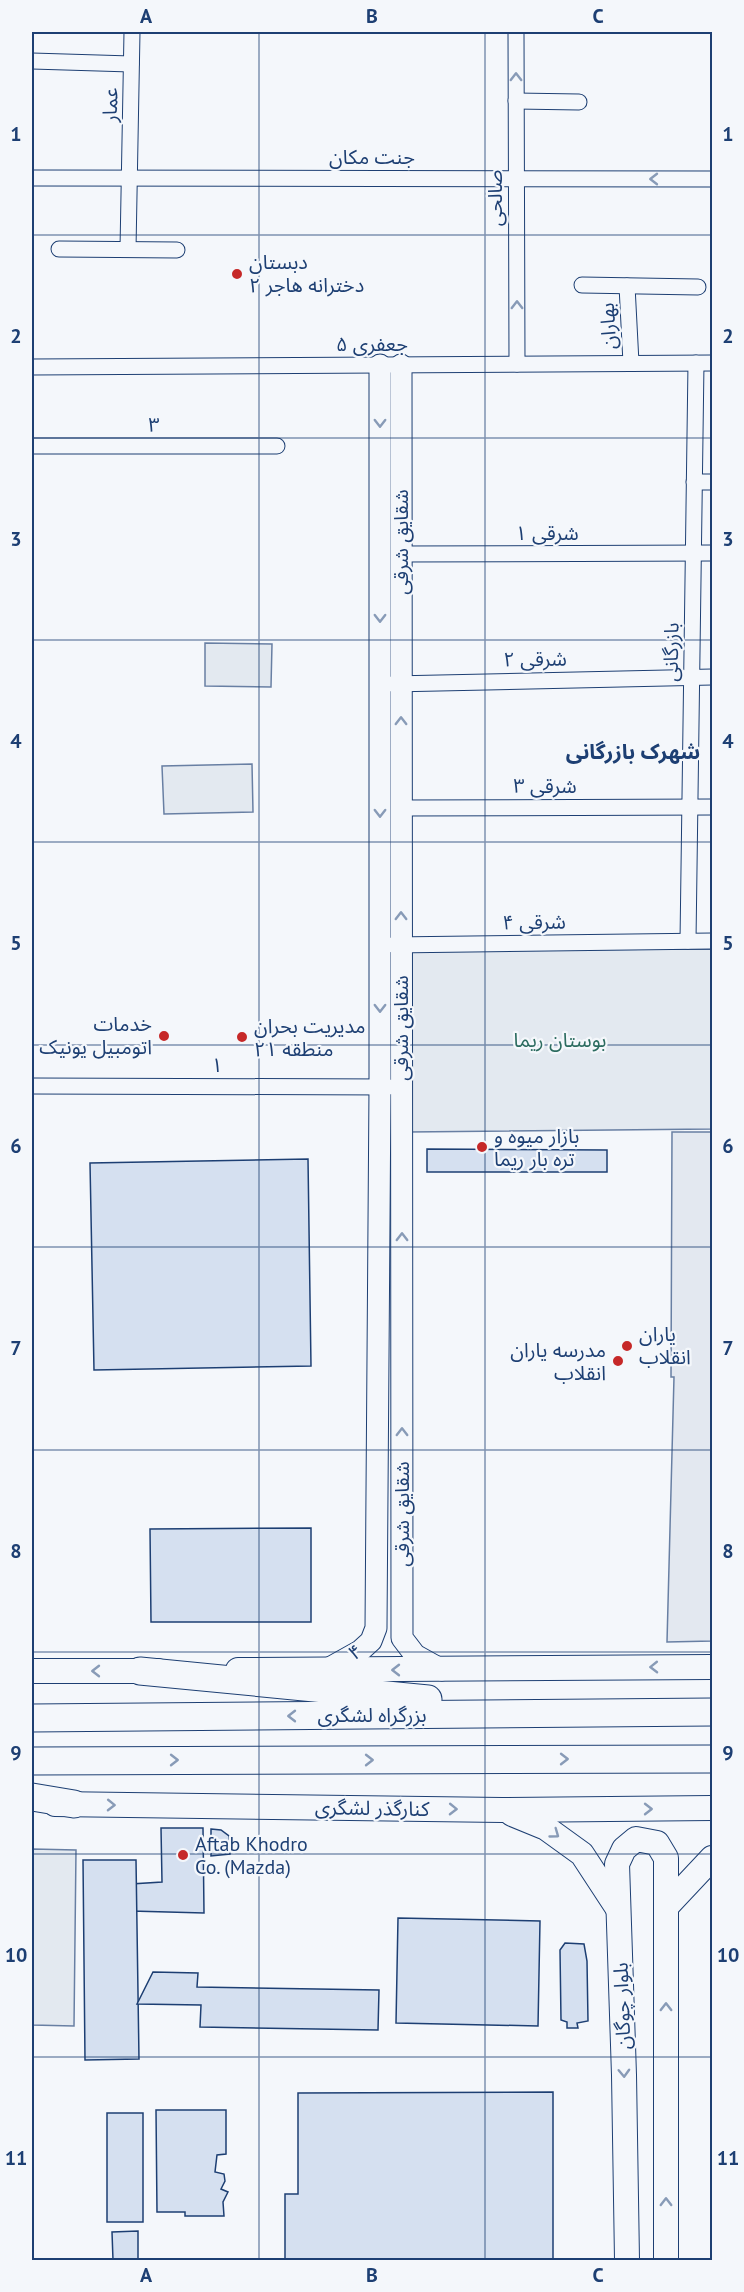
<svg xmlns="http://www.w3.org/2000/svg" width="744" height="2292" viewBox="0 0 744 2292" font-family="'PT Sans','Noto Sans Arabic',sans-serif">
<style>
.green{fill:#e3e9f0;stroke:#687fa3;stroke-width:1.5}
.parking{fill:#e3e8f0;stroke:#687fa3;stroke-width:1.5}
.building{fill:#d5e0f0;stroke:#1d3f73;stroke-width:1.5}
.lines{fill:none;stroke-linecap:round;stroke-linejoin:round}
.street-casing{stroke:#1d3f73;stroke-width:17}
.secondary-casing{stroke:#1d3f73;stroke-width:23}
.primary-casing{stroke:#1d3f73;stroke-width:26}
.highway-casing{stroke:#1d3f73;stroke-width:29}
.street{stroke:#f4f7fb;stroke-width:15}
.secondary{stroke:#f4f7fb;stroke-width:21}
.primary{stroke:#f4f7fb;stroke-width:24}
.highway{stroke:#f4f7fb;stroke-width:27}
.oneway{stroke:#889bb7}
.grid{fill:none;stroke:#1d3f73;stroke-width:1.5;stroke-opacity:0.55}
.poi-dot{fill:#c62828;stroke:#f4f7fb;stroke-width:2}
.labels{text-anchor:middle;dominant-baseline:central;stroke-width:4.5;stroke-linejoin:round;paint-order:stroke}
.street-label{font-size:20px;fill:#1d3f73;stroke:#f4f7fb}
.poi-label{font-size:20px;fill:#1d3f73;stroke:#f4f7fb;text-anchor:start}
.park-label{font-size:20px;fill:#2c6c60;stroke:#f4f7fb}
.neighbourhood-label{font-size:21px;font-weight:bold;fill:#1d3f73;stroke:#f4f7fb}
.neatline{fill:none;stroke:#1d3f73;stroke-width:2}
.grid-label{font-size:20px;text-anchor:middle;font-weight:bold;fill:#1d3f73}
</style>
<rect width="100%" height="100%" fill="#f4f7fb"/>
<!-- green -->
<g class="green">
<polygon points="205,643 272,644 271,687 205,686"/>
<polygon points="252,764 253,812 164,814 162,766"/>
<polygon points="712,949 712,1129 408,1132 410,950"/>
<polygon points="32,1849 76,1850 74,2026 32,2025"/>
</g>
<!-- parking -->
<polygon class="parking" points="672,1132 712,1132 712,1641 667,1642 674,1377 671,1377"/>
<!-- building -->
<g class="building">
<polygon points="427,1149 607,1150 607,1172 427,1172"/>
<polygon points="308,1159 311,1366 94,1370 90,1163"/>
<polygon points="311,1528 311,1622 151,1622 150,1529"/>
<polygon points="161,1828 203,1828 204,1913 131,1911 131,1884 162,1882"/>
<polygon points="211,1829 221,1830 229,1836 230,1854 211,1856"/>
<polygon points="83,1860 136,1860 139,2059 85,2060"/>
<polygon points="398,1918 540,1921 538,2026 396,2023"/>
<polygon points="565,1943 584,1944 587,1961 588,2021 577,2023 578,2028 567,2028 567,2022 561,2020 560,1950"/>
<polygon points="153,1972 198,1973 197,1987 379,1990 378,2030 200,2027 201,2005 137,2004"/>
<polygon points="553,2092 553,2260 285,2260 285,2194 298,2194 298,2093"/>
<polygon points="156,2110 226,2110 226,2154 217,2155 215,2172 224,2174 225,2181 221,2189 228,2192 223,2202 224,2216 185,2216 185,2212 157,2212"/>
<rect x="107" y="2113" width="36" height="109"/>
<polygon points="138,2231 138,2260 113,2260 112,2232"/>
</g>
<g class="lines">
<!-- street casing -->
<g class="street-casing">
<g id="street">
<polyline points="516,32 517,364"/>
<polyline points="32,61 131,64"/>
<polyline points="516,101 579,102"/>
<polyline points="32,178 712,179"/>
<polyline points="59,249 177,250"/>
<polyline points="128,249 132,32"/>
<polyline points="582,285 698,287"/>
<polyline points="627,286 631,363"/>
<polyline points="32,367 712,363"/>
<polyline points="32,446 277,446"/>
<polyline points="694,482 712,482"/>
<polyline points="401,554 712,553"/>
<polyline points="392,684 712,677"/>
<polyline points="401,808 712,807"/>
<polyline points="688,941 696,363"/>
<polyline points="392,945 712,941"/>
<polyline points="32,1086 389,1087"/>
</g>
</g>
<!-- secondary casing -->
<g class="secondary-casing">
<g id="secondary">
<polyline points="401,365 402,1638 415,1655 442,1670"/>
<polyline points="326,1670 360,1651 371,1641 376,1628 380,1087 380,365"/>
</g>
</g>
<!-- primary casing -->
<g class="primary-casing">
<g id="primary">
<polyline points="238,1670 712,1667"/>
<polyline points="32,1671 158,1671"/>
<polyline points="55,1804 502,1810 712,1808"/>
<polyline points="512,1814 546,1828 582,1854 618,1909"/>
<polyline points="666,1907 712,1858"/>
<polyline points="627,2260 624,2075 617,1864 624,1849 636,1839 657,1843 666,1858 666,2260"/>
</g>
</g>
<!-- highway casing -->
<g class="highway-casing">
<g id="highway">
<polyline points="140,1671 428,1699"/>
<polyline points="32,1718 712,1712"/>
<polyline points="32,1761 712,1759"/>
<polyline points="32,1797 74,1804"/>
</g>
</g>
<!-- street -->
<use href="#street" class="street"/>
<!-- secondary -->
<use href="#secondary" class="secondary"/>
<!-- primary -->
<use href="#primary" class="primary"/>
<!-- highway -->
<use href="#highway" class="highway"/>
</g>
<!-- one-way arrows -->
<defs><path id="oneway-chevron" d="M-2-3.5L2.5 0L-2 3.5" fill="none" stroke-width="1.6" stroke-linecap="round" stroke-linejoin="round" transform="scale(1.5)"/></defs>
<g class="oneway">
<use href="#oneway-chevron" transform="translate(516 77) rotate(-90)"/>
<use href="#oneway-chevron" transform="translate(654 179) rotate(-180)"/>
<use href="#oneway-chevron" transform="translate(517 305) rotate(-90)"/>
<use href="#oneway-chevron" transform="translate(380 423) rotate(90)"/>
<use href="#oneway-chevron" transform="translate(380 618) rotate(90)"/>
<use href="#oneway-chevron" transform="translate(401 721) rotate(-90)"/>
<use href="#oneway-chevron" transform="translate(380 813) rotate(90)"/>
<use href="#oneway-chevron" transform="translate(401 916) rotate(-90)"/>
<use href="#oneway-chevron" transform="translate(380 1008) rotate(90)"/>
<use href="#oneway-chevron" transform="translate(402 1237) rotate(-90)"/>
<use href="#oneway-chevron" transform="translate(402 1432) rotate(-90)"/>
<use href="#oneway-chevron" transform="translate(654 1667) rotate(179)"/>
<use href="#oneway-chevron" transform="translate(396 1670) rotate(-180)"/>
<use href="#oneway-chevron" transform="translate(96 1671) rotate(180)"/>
<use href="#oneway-chevron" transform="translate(292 1716) rotate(180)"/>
<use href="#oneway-chevron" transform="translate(564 1759)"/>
<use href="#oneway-chevron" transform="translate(174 1760)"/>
<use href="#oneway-chevron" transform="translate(369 1760)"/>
<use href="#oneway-chevron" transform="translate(111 1805) rotate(1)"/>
<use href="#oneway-chevron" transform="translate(453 1809) rotate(1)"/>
<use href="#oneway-chevron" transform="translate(648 1809)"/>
<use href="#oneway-chevron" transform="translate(555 1834) rotate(36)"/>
<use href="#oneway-chevron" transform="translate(666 2007) rotate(-90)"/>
<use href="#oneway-chevron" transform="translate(624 2073) rotate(88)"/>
<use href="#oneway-chevron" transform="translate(666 2202) rotate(-90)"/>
</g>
<!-- grid -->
<path class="grid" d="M259 32V2260M485 32V2260M32 235H712M32 438H712M32 640H712M32 842H712M32 1045H712M32 1247H712M32 1450H712M32 1652H712M32 1854H712M32 2057H712"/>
<!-- markers -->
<g class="poi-dot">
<circle cx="237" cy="274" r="6"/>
<circle cx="164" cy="1036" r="6"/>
<circle cx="242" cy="1037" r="6"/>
<circle cx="482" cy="1147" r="6"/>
<circle cx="627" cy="1346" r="6"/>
<circle cx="618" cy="1361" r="6"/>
<circle cx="183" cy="1855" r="6"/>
</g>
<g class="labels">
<!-- street labels -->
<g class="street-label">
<text transform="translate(110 105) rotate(-89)">عمار</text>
<text x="372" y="157">جنت مکان</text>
<text transform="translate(495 198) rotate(-90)">صالحی</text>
<text transform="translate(608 326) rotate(-93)">بهاران</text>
<text x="372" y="344">جعفری ۵</text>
<text x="154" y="425">۳</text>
<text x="547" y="533">۱ شرقی</text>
<text transform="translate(401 542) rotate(-90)">شقایق شرقی</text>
<text transform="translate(671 652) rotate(-89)">بازرگانی</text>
<text transform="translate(535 659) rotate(-1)">۲ شرقی</text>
<text x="545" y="786">۳ شرقی</text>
<text transform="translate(534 922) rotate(-1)">۴ شرقی</text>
<text transform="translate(401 1028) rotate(-90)">شقایق شرقی</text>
<text x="217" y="1065">۱</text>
<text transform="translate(402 1514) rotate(-90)">شقایق شرقی</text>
<text transform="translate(355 1652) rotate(-33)">۴</text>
<text x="372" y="1715">بزرگراه لشگری</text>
<text transform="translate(372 1808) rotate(1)">کنارگذر لشگری</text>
<text transform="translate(622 2006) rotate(-92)">بلوار چوگان</text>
</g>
<!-- poi labels -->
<g class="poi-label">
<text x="249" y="262">دبستان<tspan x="249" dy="23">دخترانه هاجر ۲</tspan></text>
<text x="152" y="1024" text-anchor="end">خدمات<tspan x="152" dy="23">اتومبیل یونیک</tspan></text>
<text x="254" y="1026">مدیریت بحران<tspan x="254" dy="23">منطقه ۲۱</tspan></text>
<text x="494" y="1136">بازار میوه و<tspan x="494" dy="23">تره بار ریما</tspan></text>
<text x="639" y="1334">یاران<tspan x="639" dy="23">انقلاب</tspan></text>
<text x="606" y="1350" text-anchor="end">مدرسه یاران<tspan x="606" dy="23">انقلاب</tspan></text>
<text x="195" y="1844">Aftab Khodro<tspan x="195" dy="23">Co. (Mazda)</tspan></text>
</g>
<!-- park labels -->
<g class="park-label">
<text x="560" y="1040">بوستان ریما</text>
</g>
<!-- neighbourhood labels -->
<g class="neighbourhood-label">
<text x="633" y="751">شهرک بازرگانی</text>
</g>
</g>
<!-- border -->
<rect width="744" height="2292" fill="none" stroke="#f4f7fb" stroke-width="66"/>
<rect x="33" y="33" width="678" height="2226" class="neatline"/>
<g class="grid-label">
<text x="146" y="23">A</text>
<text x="372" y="23">B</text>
<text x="598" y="23">C</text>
<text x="16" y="141">1</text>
<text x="728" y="141">1</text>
<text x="16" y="343">2</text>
<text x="728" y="343">2</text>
<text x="16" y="546">3</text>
<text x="728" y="546">3</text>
<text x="16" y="748">4</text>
<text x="728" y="748">4</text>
<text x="16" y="950">5</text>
<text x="728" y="950">5</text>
<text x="16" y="1153">6</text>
<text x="728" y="1153">6</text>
<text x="16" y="1355">7</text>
<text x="728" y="1355">7</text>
<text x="16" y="1558">8</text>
<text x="728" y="1558">8</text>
<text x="16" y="1760">9</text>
<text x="728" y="1760">9</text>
<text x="16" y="1962">10</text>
<text x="728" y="1962">10</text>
<text x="16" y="2165">11</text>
<text x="728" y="2165">11</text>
<text x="146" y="2282">A</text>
<text x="372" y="2282">B</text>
<text x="598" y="2282">C</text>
</g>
</svg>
